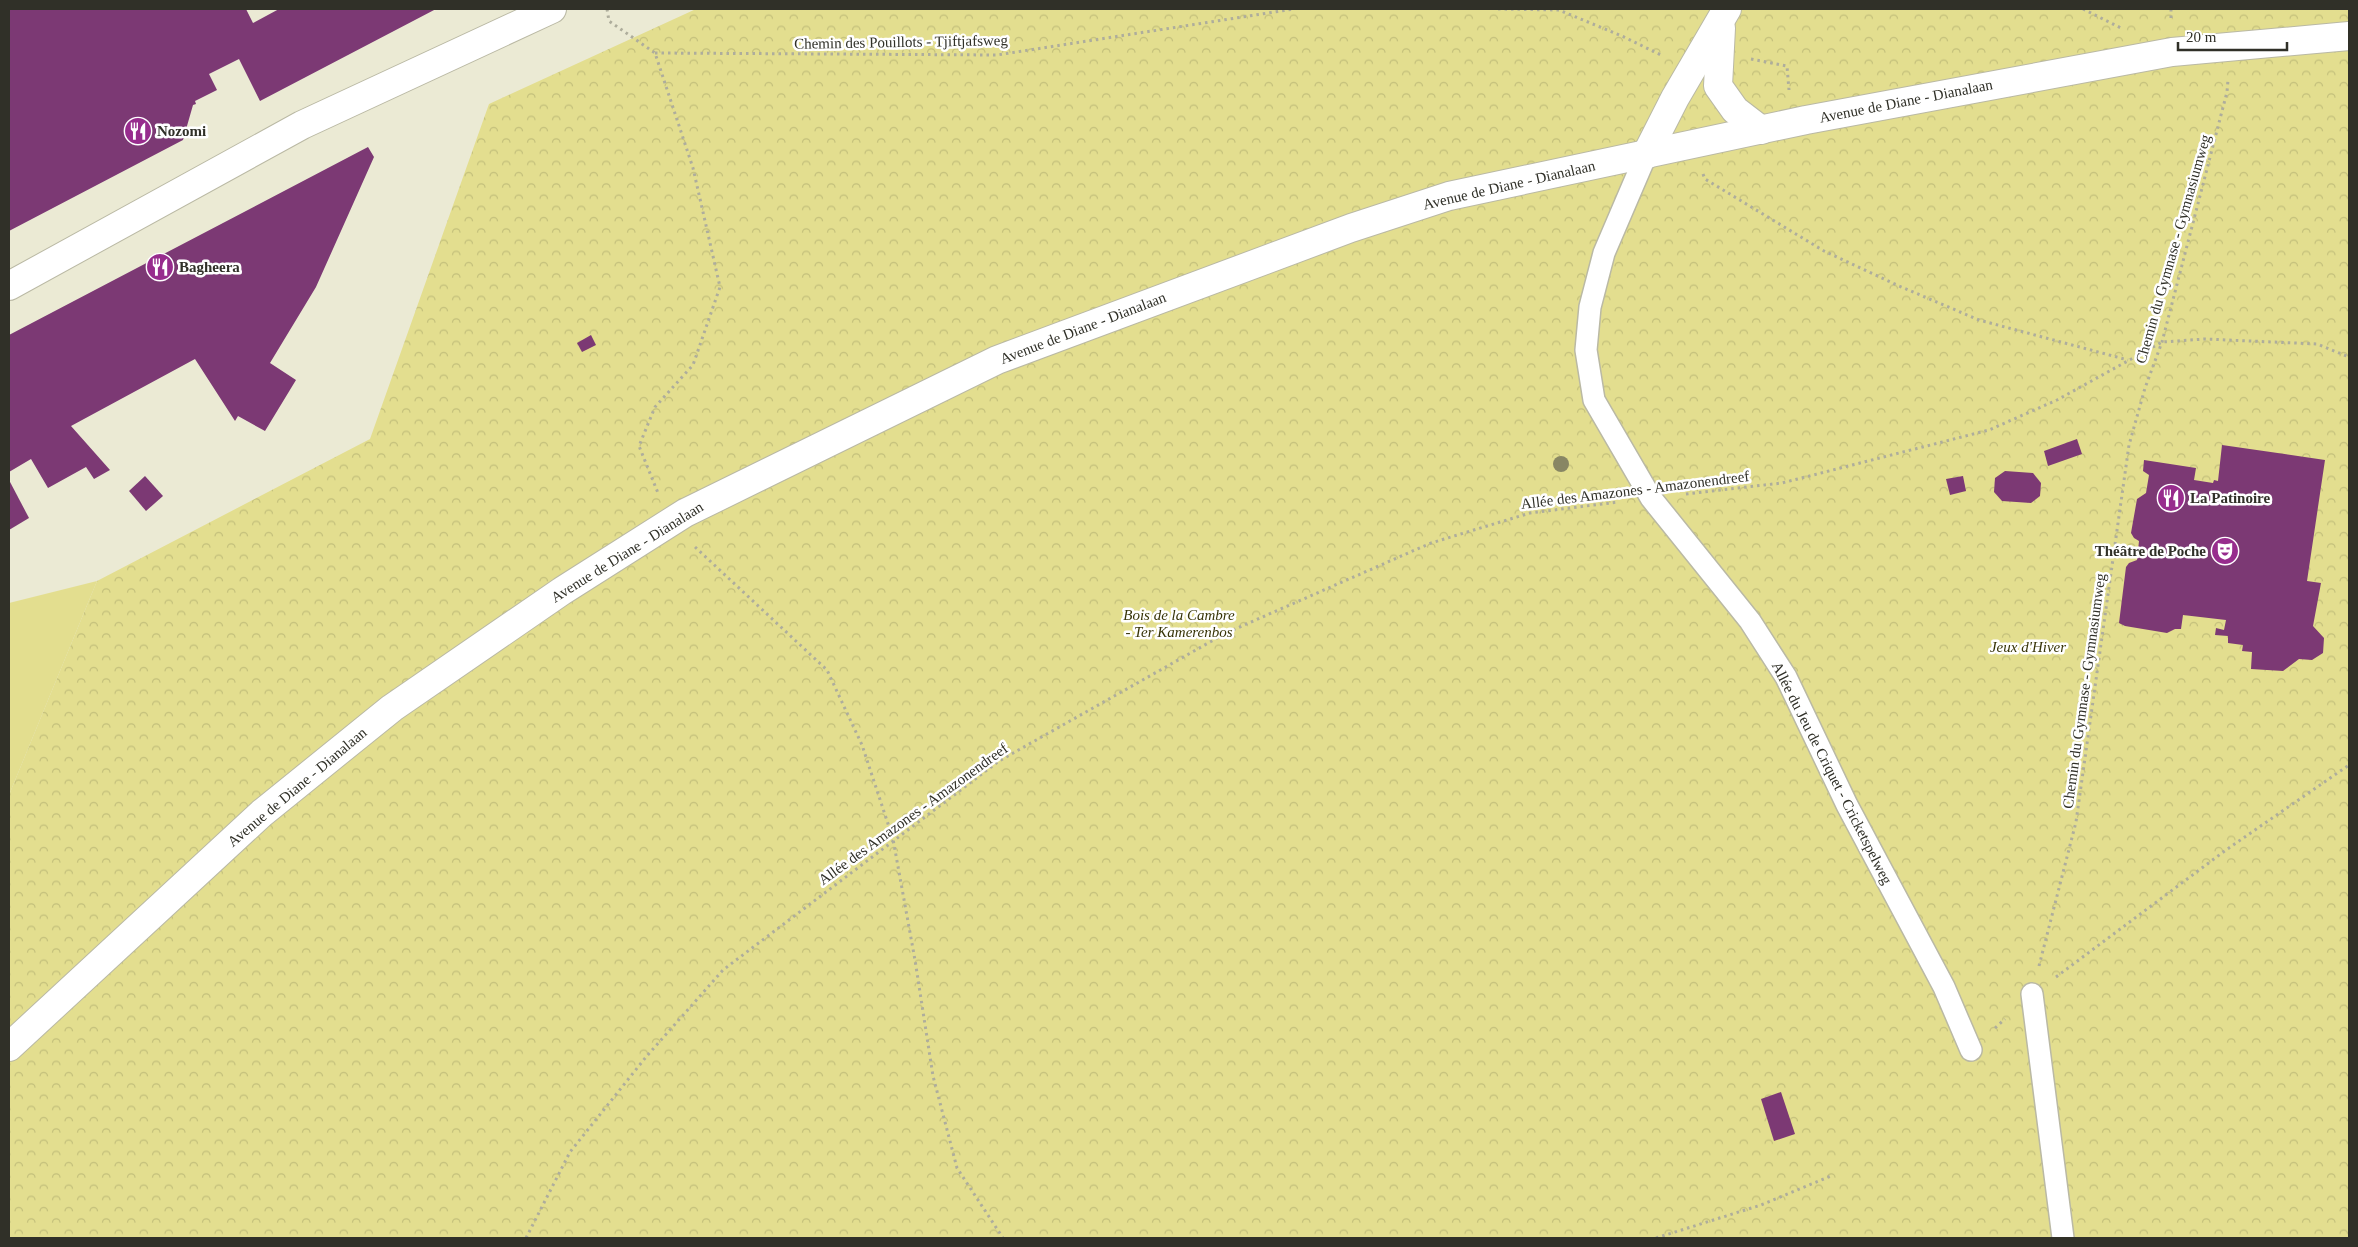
<svg xmlns="http://www.w3.org/2000/svg" width="2358" height="1247" viewBox="0 0 2358 1247" font-family="Georgia,serif">
<style>
.park{fill:url(#park-crowns)}
.pitch{fill:#e3de8f}
.building{fill:#7c3974}
.lines{fill:none;stroke-linecap:round;stroke-linejoin:round}
.service-casing{stroke:#bab9a4;stroke-width:24}
.tertiary-casing{stroke:#bab9a4;stroke-width:30}
.primary-casing{stroke:#bab9a4;stroke-width:30}
.path{stroke:#aead9c;stroke-width:3;stroke-dasharray:2.5 4;stroke-linecap:butt}
.service{stroke:#fff;stroke-width:21}
.tertiary{stroke:#fff;stroke-width:28}
.primary{stroke:#fff;stroke-width:28}
.tree{fill:#888664}
.labels{text-anchor:middle;dominant-baseline:central;stroke-width:5;stroke-linejoin:round;paint-order:stroke}
.street-label{font-size:15px;fill:#303028;stroke:#fff}
.poi-label{font-size:15px;font-weight:bold;fill:#303028;stroke:#fff;text-anchor:start}
.park-label{font-size:15px;font-style:italic;fill:#373408;stroke:#fff}
</style>
<defs>
<pattern id="park-crowns" width="20" height="18" patternUnits="userSpaceOnUse" patternTransform="scale(1.25)"><rect width="20" height="18" fill="#e3de8f"/><path d="M2 6a3 3 0 1 1 6 0M12 15a3 3 0 1 1 6 0" fill="none" stroke="#c3bf7b"/></pattern>
</defs>
<rect width="100%" height="100%" fill="#ebead4"/>
<!-- park -->
<polygon class="park" points="696,9 2349,9 2349,1238 9,1238 9,795 97,581 370,439 489,104"/>
<!-- pitch -->
<polygon class="pitch" points="97,581 9,795 9,603"/>
<!-- building -->
<g class="building">
<polygon points="9,9 246,9 253,23 279,9 436,9 260,101 239,59 209,74 217,90 195,101 196,104 193,105 183,140 9,231"/>
<polygon points="368,147 374,157 316,287 270,363 296,380 265,431 238,416 235,421 195,359 71,426 110,470 94,479 86,467 48,488 31,459 9,472 9,335"/>
<polygon points="591,335 596,345 582,352 577,343"/>
<polygon points="2077,439 2082,454 2048,466 2044,451"/>
<polygon points="2222,445 2325,460 2307,581 2321,583 2313,626 2324,638 2323,653 2312,660 2299,659 2283,671 2251,669 2252,652 2242,651 2243,645 2228,643 2228,636 2215,635 2216,628 2224,630 2226,620 2183,615 2181,629 2175,629 2167,633 2125,626 2119,623 2126,567 2129,563 2137,560 2139,541 2134,538 2131,533 2137,499 2146,493 2149,475 2143,471 2144,460 2196,468 2194,480 2213,483 2214,480 2218,481"/>
<polygon points="2005,471 2033,473 2041,483 2040,496 2031,503 2002,501 1994,492 1995,478"/>
<polygon points="145,476 163,496 146,511 129,491"/>
<polygon points="1963,476 1966,491 1950,495 1946,479"/>
<polygon points="9,480 29,518 9,530"/>
<polygon points="1781,1092 1795,1134 1774,1141 1761,1099"/>
</g>
<g class="lines">
<!-- service casing -->
<g class="service-casing">
<g id="service">
<polyline points="1646,155 1604,253 1590,307 1586,350 1594,400 1651,498 1750,621 1786,677 1847,805 1944,987 1971,1050"/>
<polyline points="2032,994 2063,1238"/>
</g>
</g>
<!-- tertiary casing -->
<g class="tertiary-casing">
<g id="tertiary">
<polyline points="1721,28 1718,86 1735,110 1761,130"/>
<polyline points="1646,155 1675,98 1727,9"/>
<polyline points="9,1047 262,813 392,708 562,591 685,513 997,360 1351,228 1449,196 1806,120 2172,52 2349,36"/>
</g>
</g>
<!-- primary casing -->
<g class="primary-casing">
<polyline id="primary" points="9,286 302,125 552,9"/>
</g>
<!-- path -->
<g class="path">
<polyline points="607,9 609,21 655,53 693,168 720,287 693,365 655,407 639,446 658,493"/>
<polyline points="1498,9 1559,10 1624,37 1663,56"/>
<polyline points="2083,9 2121,28"/>
<polyline points="2171,9 2171,21"/>
<polyline points="655,53 997,55 1294,9"/>
<polyline points="1751,59 1787,66 1789,90"/>
<polyline points="1703,174 1705,179 1824,251 1899,286 1979,320 2128,360"/>
<polyline points="1686,494 1782,483 1989,430 2057,400 2162,342 2205,339 2317,344 2349,357"/>
<polyline points="695,547 827,670 862,745 893,839 915,960 933,1076 957,1168 1003,1238"/>
<polyline points="2039,966 2076,822 2129,445 2145,388 2162,342 2227,92 2228,80"/>
<polyline points="2056,977 2226,850 2349,765"/>
<polyline points="1995,1028 2005,1019"/>
<polyline points="526,1238 570,1152 646,1057 723,970 999,761 1226,633 1431,543 1530,513 1618,502"/>
<polyline points="1656,1238 1761,1205 1831,1176"/>
</g>
<!-- service -->
<use href="#service" class="service"/>
<!-- tertiary -->
<use href="#tertiary" class="tertiary"/>
<!-- primary -->
<use href="#primary" class="primary"/>
</g>
<!-- trees -->
<circle class="tree" cx="1561" cy="464" r="8"/>
<!-- icons -->
<defs>
<g id="restaurant-disc" transform="scale(1.4375)"><circle r="9.5" fill="#972c8d" stroke="#fff"/><path d="M-5-6h1v4h1v-4h1v4h1v-4h1v5L-1.5 .5V6h-2V.5L-5-1ZM5-6V6H3V1.5H1.5Q1.5-4 5-6Z" fill="#fff"/></g>
<g id="theatre-disc" transform="scale(1.4375)"><circle r="9.5" fill="#972c8d" stroke="#fff"/><path d="M-5-5.5Q0-4 5-5.5V0Q5 5 0 6Q-5 5-5 0ZM-3.3-2.5H-1v1.5H-3.3ZM1-2.5H3.3v1.5H1ZM-2.8 1Q0 5.5 2.8 1Z" fill="#fff"/></g>
</defs>
<g fill-rule="evenodd">
<use href="#restaurant-disc" x="138" y="131"/>
<use href="#restaurant-disc" x="160" y="267"/>
<use href="#restaurant-disc" x="2171" y="498"/>
<use href="#theatre-disc" x="2225" y="551"/>
</g>
<g class="labels">
<!-- street labels -->
<g class="street-label">
<text transform="translate(901 42) rotate(-1)">Chemin des Pouillots - Tjiftjafsweg</text>
<text transform="translate(1906 101) rotate(-11)">Avenue de Diane - Dianalaan</text>
<text transform="translate(1509 185) rotate(-13)">Avenue de Diane - Dianalaan</text>
<text transform="translate(2173 249) rotate(-74)">Chemin du Gymnase - Gymnasiumweg</text>
<text transform="translate(1083 328) rotate(-21)">Avenue de Diane - Dianalaan</text>
<text transform="translate(1635 490) rotate(-7)">Allée des Amazones - Amazonendreef</text>
<text transform="translate(627 552) rotate(-32)">Avenue de Diane - Dianalaan</text>
<text transform="translate(2084 691) rotate(-82)">Chemin du Gymnase - Gymnasiumweg</text>
<text transform="translate(1832 773) rotate(63)">Allée du Jeu de Criquet - Cricketspelweg</text>
<text transform="translate(297 787) rotate(-40)">Avenue de Diane - Dianalaan</text>
<text transform="translate(913 814) rotate(-36)">Allée des Amazones - Amazonendreef</text>
</g>
<!-- poi labels -->
<g class="poi-label">
<text x="157" y="131">Nozomi</text>
<text x="179" y="267">Bagheera</text>
<text x="2190" y="498">La Patinoire</text>
<text x="2206" y="551" text-anchor="end">Théâtre de Poche</text>
</g>
<!-- park labels -->
<g class="park-label">
<text x="1179" y="615">Bois de la Cambre<tspan x="1179" dy="17">- Ter Kamerenbos</tspan></text>
<text x="2028" y="647">Jeux d'Hiver</text>
</g>
</g>
<!-- border -->
<rect width="2358" height="1247" fill="none" stroke="#303028" stroke-width="20"/>
<!-- scale -->
<path d="M2178 42v8h109v-8" fill="none" stroke="#303028" stroke-width="2.5"/>
<text x="2186" y="42" font-size="15" fill="#303028" stroke="#ffffff" stroke-width="4" paint-order="stroke">20 m</text>
</svg>
